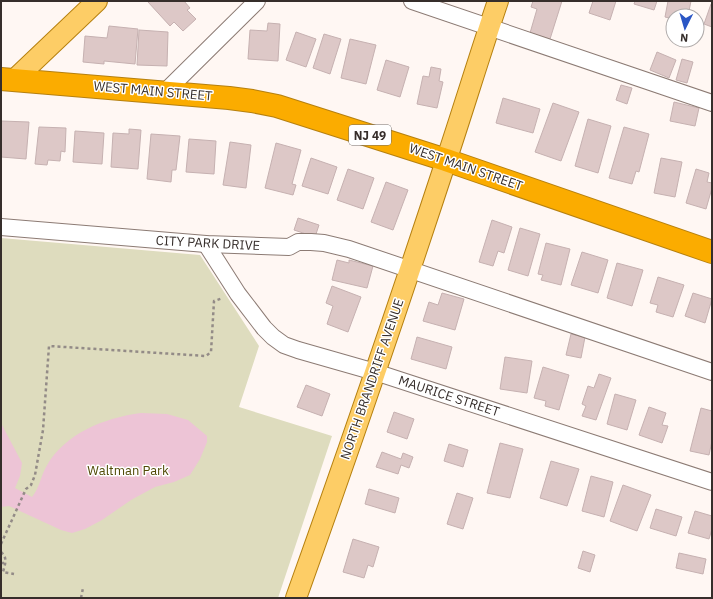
<svg xmlns="http://www.w3.org/2000/svg" width="713" height="599" viewBox="0 0 713 599" font-family="'IBM Plex Sans',sans-serif">
<style>
.green{fill:#dedcbe}
.water{fill:#edc4d6}
.building{fill:#ddc8c7;stroke:#c6b1b1}
.lines{fill:none;stroke-linecap:round;stroke-linejoin:round}
.minor-casing{stroke:#8c7b74;stroke-width:18}
.major-casing{stroke:#b6800f;stroke-width:22}
.highway-casing{stroke:#b6800f;stroke-width:24}
.path{stroke:#938b87;stroke-width:2.5;stroke-dasharray:3 3;stroke-linecap:butt}
.minor{stroke:#fff;stroke-width:16}
.major{stroke:#fdcd66;stroke-width:20}
.highway{stroke:#fbac00;stroke-width:22}
.labels{text-anchor:middle;dominant-baseline:central;stroke-width:3;stroke-linejoin:round;paint-order:stroke}
.shield{fill:#fff;stroke:#726d6b;stroke-width:1}
.shield-label{font-size:12px;font-weight:bold;fill:#362e2b}
.street-label{font-size:13px;fill:#362e2b;stroke:#fff}
.park-label{font-size:13px;fill:#504a06;stroke:#fff}
</style>
<rect width="100%" height="100%" fill="#fff7f3"/>
<!-- green -->
<polygon class="green" points="1,238 200,255 259,346 239,407 332,436 278,598 1,598"/>
<!-- water -->
<path class="water" d="M141 413 167 414 188 420 207 436V442L200 459 190 475 174 482 155 487 131 500 102 520 85 529 72 533 61 530 9 506 1 507V423L22 463 20 476 15 488 32 497C40 487 40 478 46 467 65 433 104 418 141 413Z"/>
<!-- building -->
<g class="building">
<polygon points="150,1 184,1 190,8 187,10 196,19 183,31 174,22 170,26 148,2"/>
<polygon points="533,1 562,1 550,39 530,33 537,9 531,7"/>
<polygon points="593,1 616,1 610,20 589,13"/>
<polygon points="635,1 657,1 654,10 634,4"/>
<polygon points="668,1 691,1 688,16 673,16 673,19 665,17"/>
<polygon points="711,4 712,4 712,27 704,24"/>
<polygon points="268,23 280,24 278,61 248,59 250,30 267,31"/>
<polygon points="109,26 138,29 135,64 104,61 104,64 83,62 85,36 107,38"/>
<polygon points="139,30 168,32 167,66 137,65"/>
<polygon points="296,32 316,39 306,67 286,60"/>
<polygon points="324,34 341,39 330,74 313,68"/>
<polygon points="350,39 376,45 366,84 341,78"/>
<polygon points="657,52 676,60 669,78 650,70"/>
<polygon points="682,59 693,62 687,83 676,80"/>
<polygon points="386,60 409,67 400,97 377,90"/>
<polygon points="431,67 441,69 439,81 443,82 437,108 417,104 423,76 429,77"/>
<polygon points="621,85 632,88 627,104 616,100"/>
<polygon points="503,98 540,109 533,133 496,123"/>
<polygon points="674,102 699,108 695,126 670,121"/>
<polygon points="553,103 579,112 561,161 535,152"/>
<polygon points="588,119 611,126 598,173 575,166"/>
<polygon points="1,121 29,122 26,159 1,157"/>
<polygon points="39,127 66,128 65,152 61,151 60,161 48,160 47,165 35,164"/>
<polygon points="624,127 649,134 639,172 636,171 632,184 609,178"/>
<polygon points="129,129 141,130 138,169 111,167 113,133 129,134"/>
<polygon points="75,131 104,133 102,164 73,162"/>
<polygon points="151,134 180,136 176,170 172,170 171,182 147,179"/>
<polygon points="189,139 216,141 214,174 186,172"/>
<polygon points="230,142 251,145 246,188 223,185"/>
<polygon points="276,143 301,150 292,184 296,185 293,195 265,188"/>
<polygon points="311,158 337,167 328,194 302,186"/>
<polygon points="661,158 682,162 675,197 654,193"/>
<polygon points="348,169 374,178 363,209 337,200"/>
<polygon points="696,169 709,173 707,182 712,183 712,188 706,209 686,203"/>
<polygon points="386,182 408,190 393,230 371,222"/>
<polygon points="298,218 319,225 315,237 294,230"/>
<polygon points="492,220 512,227 504,253 498,251 493,266 479,262"/>
<polygon points="520,228 540,234 528,276 508,270"/>
<polygon points="546,243 570,249 561,285 541,280 543,275 538,274"/>
<polygon points="582,252 608,260 598,293 571,285"/>
<polygon points="337,260 349,263 349,260 373,266 367,288 332,280"/>
<polygon points="617,263 643,270 632,306 607,298"/>
<polygon points="658,277 684,285 673,317 656,312 658,305 650,303"/>
<polygon points="332,286 361,297 348,332 327,324 333,306 326,303"/>
<polygon points="442,293 464,299 455,330 423,321 429,302 438,305"/>
<polygon points="693,293 712,299 705,323 685,316"/>
<polygon points="571,334 585,337 581,358 566,355"/>
<polygon points="417,337 452,347 446,369 411,359"/>
<polygon points="505,357 532,361 527,393 500,389"/>
<polygon points="543,367 569,375 559,410 545,406 546,401 534,398"/>
<polygon points="599,374 611,378 596,420 582,416 586,406 582,404 588,386 594,388"/>
<polygon points="306,385 330,394 322,416 297,407"/>
<polygon points="615,394 636,400 627,430 607,424"/>
<polygon points="649,407 666,413 662,425 668,426 662,443 639,435"/>
<polygon points="701,408 712,411 712,441 709,455 690,451"/>
<polygon points="394,412 414,419 407,439 387,432"/>
<polygon points="500,443 523,449 510,498 487,493"/>
<polygon points="449,444 468,450 463,467 444,461"/>
<polygon points="382,452 401,459 403,453 413,457 409,468 401,465 398,474 376,467"/>
<polygon points="551,461 579,469 567,506 540,498"/>
<polygon points="591,476 613,482 604,517 582,511"/>
<polygon points="623,485 651,495 637,531 610,521"/>
<polygon points="369,489 399,498 395,513 365,504"/>
<polygon points="457,493 473,498 463,529 447,524"/>
<polygon points="656,509 682,517 676,536 650,528"/>
<polygon points="695,511 712,516 712,529 709,539 688,533"/>
<polygon points="353,539 379,547 373,567 368,565 364,578 343,572"/>
<polygon points="583,551 595,555 590,572 578,568"/>
<polygon points="679,553 706,559 703,574 676,568"/>
</g>
<g class="lines">
<!-- minor casing -->
<g class="minor-casing">
<g id="minor">
<polyline points="412,1 712,103"/>
<polyline points="165,92 257,1"/>
<polyline points="1,227 206,244 289,247 298,242 311,242 324,243 349,249 712,372"/>
<polyline points="206,244 238,294 264,328 273,337 284,345 298,350 375,372 712,482"/>
</g>
</g>
<!-- major casing -->
<g class="major-casing">
<g id="major">
<polyline points="14,80 97,1"/>
<path d="M296 598C348 453 398 307 446 161 464 107 480 54 498 1"/>
</g>
</g>
<!-- highway casing -->
<g class="highway-casing">
<polyline id="highway" points="1,79 229,98 252,101 277,106 446,160 712,252"/>
</g>
<!-- path -->
<g class="path">
<polyline points="1,544 26,489 31,485 35,475 43,430 49,346 206,356 211,352 214,301 223,298"/>
<path d="M1 552C8 558 5 564 3 572L14 574"/>
<polyline points="1,563 5,563"/>
<polyline points="81,598 83,588"/>
</g>
<!-- minor -->
<use href="#minor" class="minor"/>
<!-- major -->
<use href="#major" class="major"/>
<!-- highway -->
<use href="#highway" class="highway"/>
</g>
<g class="labels">
<!-- shield labels -->
<rect class="shield" x="349" y="125" width="42" height="20" rx="3"/>
<g class="shield-label">
<text x="370" y="135">NJ 49</text>
</g>
<!-- street labels -->
<g class="street-label">
<text transform="translate(153 91) rotate(5)">WEST MAIN STREET</text>
<text transform="translate(466 167) rotate(19)">WEST MAIN STREET</text>
<text transform="translate(208 243) rotate(3)">CITY PARK DRIVE</text>
<text transform="translate(372 379) rotate(-71)">NORTH BRANDRIFF AVENUE</text>
<text transform="translate(449 396) rotate(18)">MAURICE STREET</text>
</g>
<!-- park labels -->
<g class="park-label">
<text x="128" y="470">Waltman Park</text>
</g>
</g>
<!-- border -->
<rect width="713" height="599" fill="none" stroke="#362e2b" stroke-width="4"/>
<!-- north arrow -->
<g transform="translate(685 28) rotate(185)"><circle r="19" fill="#ffffff" stroke="#afabaa"/>
<path d="M0-3L7 15L0 10L-7 15Z" fill="#2a56c5"/>
<text y="-6" font-size="11" font-weight="bold" text-anchor="middle" fill="#362e2b">N</text>
</g>
</svg>
